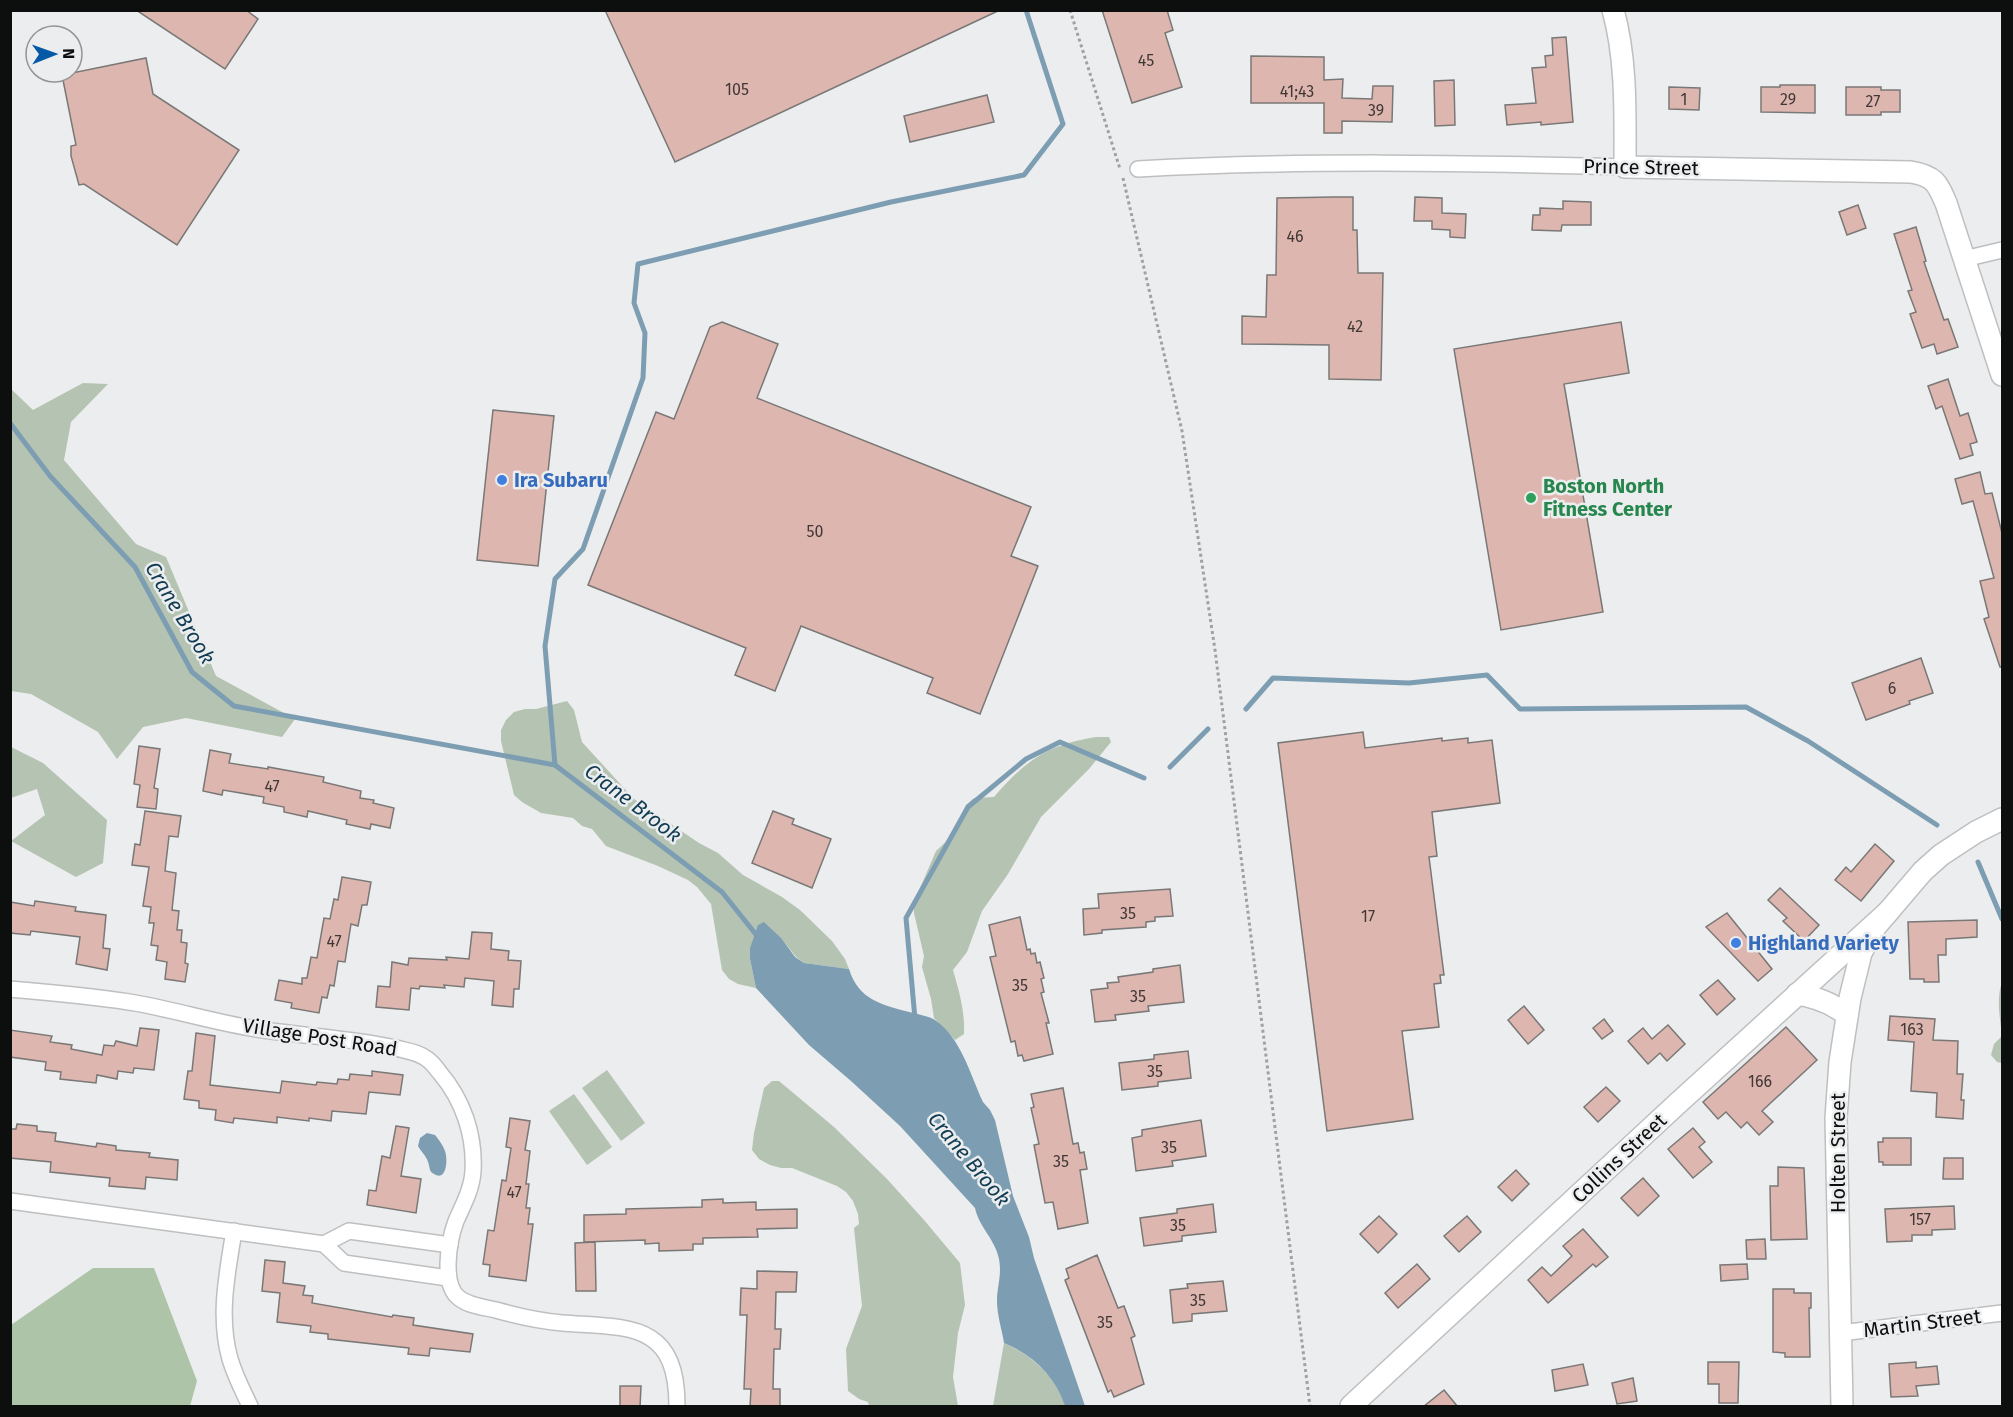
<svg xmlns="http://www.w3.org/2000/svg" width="2013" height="1417" viewBox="0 0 2013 1417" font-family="'Fira Sans',sans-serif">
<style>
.green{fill:#b5c3b2}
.forest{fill:#adc4a8}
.water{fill:#7d9eb2}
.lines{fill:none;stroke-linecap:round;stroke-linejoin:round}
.stream{stroke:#7d9eb2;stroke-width:5}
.building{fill:#deb6b0;stroke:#797877;stroke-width:1.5}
.minor-casing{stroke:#bebfc0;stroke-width:18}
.secondary-casing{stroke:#bebfc0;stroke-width:24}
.path{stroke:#a0a1a2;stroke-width:3;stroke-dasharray:3 3;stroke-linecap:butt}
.minor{stroke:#fff;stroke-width:15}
.secondary{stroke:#fff;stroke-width:21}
.shop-dot{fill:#3f7fe0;stroke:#ecedee;stroke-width:2}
.leisure-dot{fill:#2e9e5b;stroke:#ecedee;stroke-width:2}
.labels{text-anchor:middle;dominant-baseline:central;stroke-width:5;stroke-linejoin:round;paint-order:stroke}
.number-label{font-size:16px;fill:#413836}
.street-label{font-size:20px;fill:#0d0e0e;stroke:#ecedee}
.shop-label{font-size:20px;font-weight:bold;fill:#366cbe;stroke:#ecedee;text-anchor:start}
.leisure-label{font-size:20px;font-weight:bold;fill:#27864d;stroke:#ecedee;text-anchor:start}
.water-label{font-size:21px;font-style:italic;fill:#103c53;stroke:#ecedee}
</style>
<rect width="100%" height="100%" fill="#ecedee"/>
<!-- green -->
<g class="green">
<polygon points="83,383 108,384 71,422 64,460 136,544 166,557 216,676 295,719 282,737 186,718 143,727 117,759 98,732 31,694 11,691 11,389 33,410"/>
<polygon points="567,701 574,710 582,742 634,799 699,843 718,853 743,875 782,897 800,910 832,941 845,959 849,969 804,963 796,957 782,939 750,959 756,988 738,984 729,979 722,970 711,904 697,887 688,880 658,866 606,846 592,829 582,826 573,818 541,813 522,802 514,795 501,741 501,730 506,720 514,712 525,709 536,709"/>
<path d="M1096 737H1109L1111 742 1089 769 1041 817 1008 874 982 911 967 952 953 970C959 991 965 1011 964 1034L955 1040 934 1018 931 999 922 967 924 956 914 913V902L936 851 952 836 966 805 974 798 994 797C1026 760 1047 745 1096 737Z"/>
<polygon points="11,747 43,763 107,820 103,863 76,877 11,841 45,815 37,789 11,798"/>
<path d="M2002 982V1063L1997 1062 1991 1055 1994 1044 2002 1036C2000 1017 1996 1000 2002 982Z"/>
<polygon points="607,1070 645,1123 621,1141 582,1088"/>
<polygon points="772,1081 779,1081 834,1127 887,1179 924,1220 960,1263 965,1305 958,1333 953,1377 958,1406 869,1406 868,1402 859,1399 848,1391 846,1349 862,1306 854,1228 859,1224 858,1214 853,1201 846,1192 837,1186 792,1168 781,1168 770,1165 759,1159 752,1150 754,1133 764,1088"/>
<polygon points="574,1094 612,1147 587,1165 549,1111"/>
<path d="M1004 1343C1033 1356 1055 1376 1065 1406H993Z"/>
</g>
<!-- forest -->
<polygon class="forest" points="93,1268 154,1268 197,1381 190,1406 11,1406 11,1325"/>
<!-- water -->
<g class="water">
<path d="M764 922 782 939 795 957 804 963 849 969C859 1001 883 1005 913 1013 920 1015 929 1016 935 1020 961 1038 970 1074 983 1102L990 1110 995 1120 1013 1196 1029 1237 1034 1258 1085 1406H1065C1055 1376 1033 1355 1004 1343 1002 1330 997 1315 997 1301 997 1286 1002 1276 999 1259 995 1239 979 1227 975 1208L900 1126 851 1081 809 1045 756 988 750 959V948L758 925Z"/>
<path d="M427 1133 435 1135C439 1140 443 1145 445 1151 448 1159 447 1182 434 1174 429 1172 430 1167 428 1162 426 1155 421 1152 418 1146L420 1138Z"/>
</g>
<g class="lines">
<!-- stream -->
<g class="stream">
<polyline points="10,423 50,476 135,567 192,672 234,706 555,765 722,892 758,937"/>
<polyline points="1246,709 1273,678 1409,683 1487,675 1520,709 1746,707 1808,741 1937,825"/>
<polyline points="555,765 545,646 555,579 583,549 643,378 645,333 634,303 638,264 891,202 1024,175 1063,124 1026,10"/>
<polyline points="1170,767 1208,729"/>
<polyline points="1978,862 2002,919"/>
<polyline points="915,1019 906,918 968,807 1026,759 1060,742 1144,778"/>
</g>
</g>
<!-- building -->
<g class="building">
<polygon points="136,10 246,10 258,19 225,69"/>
<polygon points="605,10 1000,10 675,162"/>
<polygon points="1102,10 1167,10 1173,30 1165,33 1182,87 1132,103"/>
<polygon points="1566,37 1573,122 1541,125 1541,122 1507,125 1505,105 1536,103 1532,68 1546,67 1545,56 1553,55 1552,38"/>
<polygon points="1251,56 1324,57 1324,80 1343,79 1342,98 1372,99 1373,86 1393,86 1392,122 1342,121 1342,133 1324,133 1324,103 1251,103"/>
<polygon points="146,58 153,94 239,150 177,245 84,184 79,185 71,156 71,146 76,145 62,75"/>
<polygon points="1454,80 1455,125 1435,126 1434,81"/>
<polygon points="1780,85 1815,85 1815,113 1761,112 1761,87 1780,87"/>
<polygon points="1669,87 1700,88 1699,110 1669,109"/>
<polygon points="1846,87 1881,87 1881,90 1900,90 1900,112 1881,112 1881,115 1846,115"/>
<polygon points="987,95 994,122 910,142 904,116"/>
<polygon points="1334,197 1353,197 1353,230 1357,230 1358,273 1383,273 1381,380 1329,379 1329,345 1242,344 1242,316 1266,317 1267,275 1276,275 1277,198"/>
<polygon points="1415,197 1442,198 1442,213 1466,214 1465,238 1450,237 1450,230 1432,229 1432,221 1414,221"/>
<polygon points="1563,201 1591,202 1591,225 1562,225 1561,231 1532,230 1533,215 1540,215 1540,208 1563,209"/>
<polygon points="1858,205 1866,228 1847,235 1839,212"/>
<polygon points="1916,227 1926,261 1924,262 1944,320 1948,319 1958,347 1937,354 1934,344 1922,348 1910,314 1916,312 1908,291 1912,290 1894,234"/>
<polygon points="722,322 778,344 757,398 1031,507 1011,556 1038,566 980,714 927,693 933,678 801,626 775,691 735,675 746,648 588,585 656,412 674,419 710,327"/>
<polygon points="1621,322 1629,373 1564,384 1603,612 1501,630 1454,349"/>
<polygon points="1948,379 1960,416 1968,413 1977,442 1970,444 1973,455 1960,459 1942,406 1936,409 1928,386"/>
<polygon points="493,410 554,416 538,566 477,560"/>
<polygon points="1980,472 1985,494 1992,493 2002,533 2002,667 2000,667 1984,619 1989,617 1980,581 1994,578 1973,501 1962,504 1955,479"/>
<polygon points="1921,658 1933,693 1909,701 1910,704 1866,720 1852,683"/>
<polygon points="1363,732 1365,748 1442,738 1442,741 1468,738 1468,743 1492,740 1500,803 1432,812 1437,856 1429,857 1444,975 1440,975 1441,983 1434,984 1439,1027 1402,1031 1413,1119 1327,1131 1278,743"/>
<polygon points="139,746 160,749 154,788 158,789 156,809 137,807 140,785 134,784"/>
<polygon points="210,750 231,754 229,763 268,769 268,767 324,777 323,782 361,791 360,798 374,800 373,803 394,808 390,828 371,824 370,829 346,824 347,820 308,811 307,817 284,812 284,807 263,803 264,797 223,790 222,795 203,791"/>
<polygon points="145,811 181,816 178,837 169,836 165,871 176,873 172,910 179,911 177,930 182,930 181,942 187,943 185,963 188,964 185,982 165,979 167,962 156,960 158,946 151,945 154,923 149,923 151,907 143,906 149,867 132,865 135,844 140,845"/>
<polygon points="773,811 794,819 792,824 831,839 812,888 752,863"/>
<polygon points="1875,844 1894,861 1861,901 1835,880 1846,867 1851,872"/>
<polygon points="342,877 371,882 367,905 362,905 358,926 351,924 345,962 338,961 334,986 330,985 327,998 322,997 319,1013 291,1008 292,1003 275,1000 279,980 302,984 302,978 307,978 311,957 317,958 324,918 330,919 334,899 338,900"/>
<polygon points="1780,888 1819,925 1804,941 1783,921 1787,918 1768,900"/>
<polygon points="1170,889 1173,916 1155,917 1155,921 1146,922 1146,927 1102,930 1102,933 1084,935 1083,909 1099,908 1098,894"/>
<polygon points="35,901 76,907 75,911 106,915 103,948 110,949 107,970 76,964 80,937 31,931 30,935 10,933 10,902 34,906"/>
<polygon points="1727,913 1772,969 1758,981 1706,927"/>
<polygon points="1020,917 1027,950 1030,949 1031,954 1035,953 1037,963 1040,962 1044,978 1041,979 1044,992 1041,993 1049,1023 1046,1023 1053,1054 1024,1061 1022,1055 1018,1056 1015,1041 1011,1042 990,957 996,956 989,925"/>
<polygon points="1977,920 1977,937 1946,939 1946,955 1938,955 1939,982 1924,982 1924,979 1910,979 1908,922"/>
<polygon points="472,932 492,933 491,949 509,951 508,960 521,961 519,989 514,989 513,1007 492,1005 494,981 465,978 464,987 444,985 445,988 420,986 419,989 411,988 409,1010 376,1007 378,986 390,987 392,962 408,965 409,958 447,960 446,957 469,959"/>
<polygon points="1180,965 1184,1002 1148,1006 1149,1011 1115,1015 1116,1020 1095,1022 1091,990 1108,988 1107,983 1119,982 1118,977 1153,972 1153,969"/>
<polygon points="1718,980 1735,999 1717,1015 1700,995"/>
<polygon points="1524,1006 1544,1030 1528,1044 1508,1020"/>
<polygon points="1890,1016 1935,1019 1933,1040 1958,1041 1957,1074 1963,1074 1961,1100 1964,1100 1963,1119 1936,1117 1937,1093 1911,1091 1914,1042 1888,1040"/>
<polygon points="1604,1019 1613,1031 1602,1039 1593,1028"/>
<polygon points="1668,1025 1685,1044 1667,1061 1660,1053 1648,1064 1628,1041 1643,1028 1652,1039"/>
<polygon points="1786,1027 1817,1060 1762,1111 1773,1122 1759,1135 1747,1122 1741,1128 1726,1112 1718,1119 1703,1102"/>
<polygon points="140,1028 159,1030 154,1070 134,1068 133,1073 118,1071 117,1079 97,1075 96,1083 60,1079 61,1072 45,1070 46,1062 10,1057 10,1030 52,1036 50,1042 72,1045 71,1049 102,1055 104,1045 114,1046 116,1041 137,1046"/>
<polygon points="196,1033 215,1036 210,1085 280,1093 282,1081 316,1085 317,1082 337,1084 338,1079 349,1080 350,1074 372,1076 372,1071 403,1075 400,1095 369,1092 366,1114 332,1111 331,1121 309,1118 309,1121 277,1117 277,1123 234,1118 233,1123 215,1120 216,1110 199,1108 199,1101 184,1099 188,1071 192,1071"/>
<polygon points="1188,1051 1191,1078 1158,1082 1158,1086 1122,1090 1119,1063 1154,1059 1154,1055"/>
<polygon points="1606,1087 1620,1101 1598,1122 1584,1107"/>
<polygon points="1063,1088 1073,1144 1078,1143 1080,1153 1084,1152 1087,1169 1080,1170 1088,1223 1058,1229 1053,1202 1045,1203 1034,1145 1039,1144 1031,1108 1034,1107 1031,1094"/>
<polygon points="510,1118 530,1121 525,1150 530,1151 526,1184 529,1184 526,1208 530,1208 528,1224 533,1224 526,1281 489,1276 490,1265 483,1264 488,1230 494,1231 502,1180 506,1181 511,1148 506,1147"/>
<polygon points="1201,1120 1206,1156 1172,1161 1173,1166 1136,1171 1132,1138 1142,1136 1142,1130"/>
<polygon points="17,1124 37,1126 37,1131 56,1133 55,1141 96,1147 97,1143 116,1146 116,1150 150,1153 149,1157 178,1160 177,1180 146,1177 145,1189 109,1186 110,1178 50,1172 51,1162 10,1158 10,1129 16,1129"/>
<polygon points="396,1126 409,1128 401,1176 421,1179 416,1213 367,1205 369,1190 376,1191 382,1156 390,1158"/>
<polygon points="1693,1128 1705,1142 1699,1147 1712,1162 1693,1178 1668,1149"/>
<polygon points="1883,1138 1911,1138 1911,1165 1883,1165 1883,1162 1879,1162 1878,1142 1883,1142"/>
<polygon points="1944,1158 1963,1158 1963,1179 1943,1179"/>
<polygon points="1778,1167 1804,1168 1807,1239 1771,1240 1770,1186 1778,1186"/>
<polygon points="1516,1170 1529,1184 1512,1201 1498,1187"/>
<polygon points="1643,1178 1659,1196 1638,1216 1621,1198"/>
<polygon points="723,1199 723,1203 756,1202 756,1210 797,1209 797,1228 757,1229 758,1237 703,1238 703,1244 693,1244 693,1250 659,1251 659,1243 645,1244 645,1240 584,1242 584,1215 626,1214 626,1209 702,1207 702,1200"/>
<polygon points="1213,1204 1216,1232 1182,1236 1182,1241 1144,1246 1140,1218 1177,1213 1177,1209"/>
<polygon points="1954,1206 1955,1229 1932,1230 1932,1235 1912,1235 1912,1241 1887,1242 1885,1209"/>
<polygon points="1379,1216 1397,1234 1378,1253 1360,1234"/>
<polygon points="1467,1216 1481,1232 1459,1252 1444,1236"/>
<polygon points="1583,1229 1608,1257 1596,1267 1593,1264 1548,1303 1528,1280 1542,1267 1551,1276 1572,1256 1563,1246"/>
<polygon points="1765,1239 1766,1259 1747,1259 1746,1240"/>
<polygon points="595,1242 596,1291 576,1291 575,1243"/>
<polygon points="1097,1255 1118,1308 1124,1306 1135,1336 1131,1338 1144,1384 1114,1397 1111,1390 1108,1392 1065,1280 1069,1278 1066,1269"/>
<polygon points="265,1260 285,1262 283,1283 305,1286 303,1295 313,1296 312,1303 392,1317 393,1315 414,1318 413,1325 473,1334 470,1352 430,1348 429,1356 408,1354 409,1348 328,1339 328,1334 310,1332 311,1326 277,1322 280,1293 262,1291"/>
<polygon points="1417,1264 1430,1279 1398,1308 1385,1293"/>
<polygon points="1747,1264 1748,1279 1721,1281 1720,1265"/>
<polygon points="757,1271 797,1272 796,1292 776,1292 775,1329 781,1329 780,1349 774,1349 773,1389 780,1389 780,1407 750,1407 751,1389 744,1389 747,1315 740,1315 741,1288 757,1289"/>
<polygon points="1223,1281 1227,1311 1192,1314 1192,1321 1173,1323 1170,1290 1188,1288 1187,1284"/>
<polygon points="1773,1289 1794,1289 1794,1293 1811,1293 1811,1308 1809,1308 1810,1357 1785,1357 1785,1353 1773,1352"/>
<polygon points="1708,1362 1739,1362 1738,1403 1719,1403 1719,1384 1708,1384"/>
<polygon points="1916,1362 1916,1368 1937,1366 1939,1384 1916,1386 1918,1396 1891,1397 1889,1364"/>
<polygon points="1583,1364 1588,1385 1555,1391 1552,1370"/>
<polygon points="1633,1378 1637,1401 1617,1404 1612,1383"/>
<polygon points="620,1386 641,1386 640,1407 620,1407"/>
<polygon points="1444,1390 1458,1407 1423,1407"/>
</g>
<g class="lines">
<!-- minor casing -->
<g class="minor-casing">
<g id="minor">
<path d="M1138 169C1300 160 1463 163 1625 167"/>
<polyline points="1964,259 2002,250"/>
<path d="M10 989C52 993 94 996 135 1003 176 1010 216 1023 257 1029 303 1036 350 1038 396 1048 407 1051 418 1052 427 1059 432 1062 436 1068 440 1073 463 1100 475 1135 473 1171 472 1189 463 1205 456 1221 449 1240 441 1284 459 1298 469 1306 484 1307 496 1310 517 1316 540 1321 562 1323 628 1328 677 1321 677 1406"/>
<polyline points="10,1201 324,1244"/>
<path d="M234 1231C227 1274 218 1317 230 1359 235 1376 243 1391 250 1406"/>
<polyline points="448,1278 344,1263 324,1244 349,1231 450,1245"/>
<polyline points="1841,1333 2002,1313"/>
</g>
</g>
<!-- secondary casing -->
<g class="secondary-casing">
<g id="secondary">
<path d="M1613 10C1627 60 1625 115 1625 167L1911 172C1934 176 1937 182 1946 203L2002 375"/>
<path d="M1797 994C1816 997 1832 1003 1847 1015"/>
<polyline points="1351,1406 1677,1104 1889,911"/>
<polyline points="1842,1406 1836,1118 1840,1062 1850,998 1861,953 1876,926 1923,871 1941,855 1976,832 2002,819"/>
</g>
</g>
<!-- path -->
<g class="path">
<polyline points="1070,10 1120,169"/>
<polyline points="1123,178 1182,431 1215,650 1310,1406"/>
</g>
<!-- minor -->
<use href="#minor" class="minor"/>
<!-- secondary -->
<use href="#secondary" class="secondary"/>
</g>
<!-- markers -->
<g class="shop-dot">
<circle cx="502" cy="480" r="6"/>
<circle cx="1736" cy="943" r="6"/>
</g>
<circle class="leisure-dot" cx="1531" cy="498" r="6"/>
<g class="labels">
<!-- number labels -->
<g class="number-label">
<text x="1146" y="60">45</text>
<text x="737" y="89">105</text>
<text x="1297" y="91">41;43</text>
<text x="1684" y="99">1</text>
<text x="1788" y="99">29</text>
<text x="1873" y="101">27</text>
<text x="1376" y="110">39</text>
<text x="1295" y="236">46</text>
<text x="1355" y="326">42</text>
<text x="815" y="531">50</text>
<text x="1892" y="688">6</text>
<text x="272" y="786">47</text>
<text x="1128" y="913">35</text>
<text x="1368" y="916">17</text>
<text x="334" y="941">47</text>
<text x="1020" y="985">35</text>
<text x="1138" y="996">35</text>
<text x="1912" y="1029">163</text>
<text x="1155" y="1071">35</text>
<text x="1760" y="1081">166</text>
<text x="1169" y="1147">35</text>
<text x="1061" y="1161">35</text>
<text x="514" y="1192">47</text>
<text x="1920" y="1219">157</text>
<text x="1178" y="1225">35</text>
<text x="1198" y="1300">35</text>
<text x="1105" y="1322">35</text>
</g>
<!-- street labels -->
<g class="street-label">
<text transform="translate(1641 167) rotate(1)">Prince Street</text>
<text transform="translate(320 1037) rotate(9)">Village Post Road</text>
<text transform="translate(1838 1153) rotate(-90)">Holten Street</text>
<text transform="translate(1619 1158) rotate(-43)">Collins Street</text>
<text transform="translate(1922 1323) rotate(-7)">Martin Street</text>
</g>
<!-- shop labels -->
<g class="shop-label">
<text x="514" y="480">Ira Subaru</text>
<text x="1748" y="943">Highland Variety</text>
</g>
<!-- leisure labels -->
<g class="leisure-label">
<text x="1543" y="486">Boston North<tspan x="1543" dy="23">Fitness Center</tspan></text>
</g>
<!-- water labels -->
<g class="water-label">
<text transform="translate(180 613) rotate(59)">Crane Brook</text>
<text transform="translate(633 803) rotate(37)">Crane Brook</text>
<text transform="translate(969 1159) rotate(50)">Crane Brook</text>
</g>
</g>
<!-- border -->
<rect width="2013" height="1417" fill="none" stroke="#0d0e0e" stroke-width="24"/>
<!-- north arrow -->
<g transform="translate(54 54) rotate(89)"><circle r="28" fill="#ecedee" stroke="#939494" stroke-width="1.5"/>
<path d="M0-4.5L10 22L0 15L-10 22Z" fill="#0559a7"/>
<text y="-9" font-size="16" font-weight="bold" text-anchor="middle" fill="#0d0e0e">N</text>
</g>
</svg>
